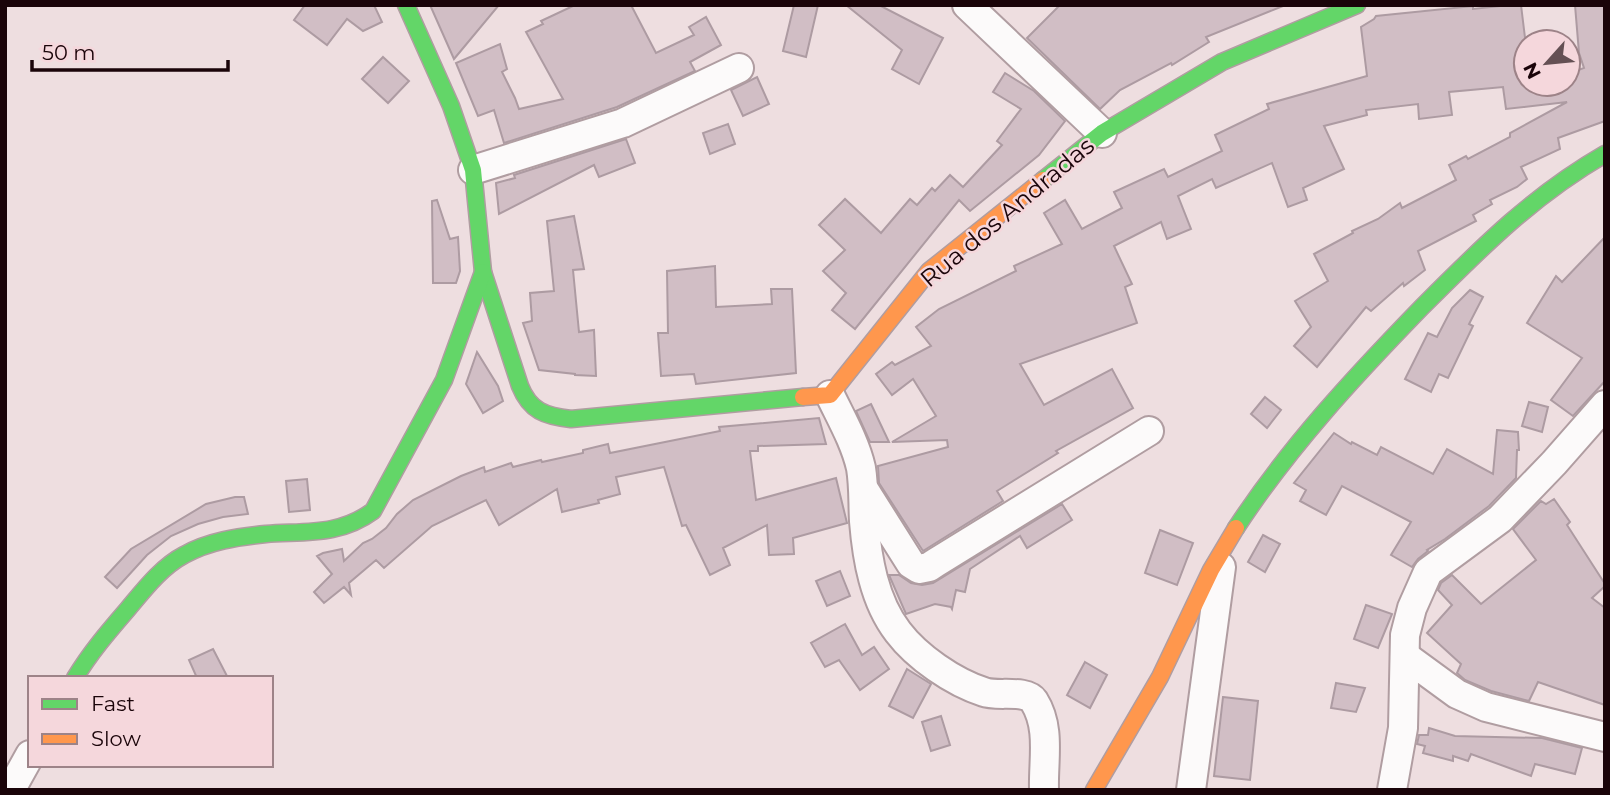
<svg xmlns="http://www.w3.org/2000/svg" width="1610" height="795" viewBox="0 0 1610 795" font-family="Montserrat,sans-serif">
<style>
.building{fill:#d1bec5;stroke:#ad9ba2;stroke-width:2}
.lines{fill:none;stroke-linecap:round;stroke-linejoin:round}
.street-casing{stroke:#b09da1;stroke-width:32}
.fast-casing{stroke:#b09da1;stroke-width:19}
.slow-casing{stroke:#b09da1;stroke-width:19}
.street{stroke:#fcfafa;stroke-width:28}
.fast{stroke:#63d668;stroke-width:16}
.slow{stroke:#ff974d;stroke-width:16}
.labels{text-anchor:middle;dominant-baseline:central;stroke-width:5;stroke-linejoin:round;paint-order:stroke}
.street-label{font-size:24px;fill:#1a0409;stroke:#f5d7dc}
</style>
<rect width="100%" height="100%" fill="#eedee0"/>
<!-- building -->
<g class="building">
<polygon points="305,5 374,5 382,22 363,31 347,19 327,45 294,20"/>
<polygon points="430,5 499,5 454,59"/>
<polygon points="575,5 631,5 656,53 694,35 689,27 706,17 721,45 690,62 695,71 617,107 504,143 494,110 478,116 456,63 500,44 507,69 502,72 515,98 519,109 563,99 526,32 543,24 541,21"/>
<polygon points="794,5 818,5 806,57 783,51"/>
<polygon points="846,5 879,5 943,38 919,84 892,69 902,50"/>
<polygon points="1060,5 1283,5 1283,6 1206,37 1209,42 1172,65 1171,63 1120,90 1100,109 1027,38"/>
<polygon points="1510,5 1521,5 1526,46 1526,84 1568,84 1568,74 1584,68 1579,53 1575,5 1605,5 1605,121 1558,138 1560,149 1521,167 1527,179 1517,187 1490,200 1492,204 1473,215 1476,221 1418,251 1425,270 1404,286 1403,283 1371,311 1366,307 1317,367 1294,346 1311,327 1295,301 1328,281 1314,254 1353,233 1352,231 1378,219 1400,203 1402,208 1456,180 1449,165 1466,156 1468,159 1510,137 1510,133 1567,102 1506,109 1503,87 1449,92 1452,115 1419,119 1418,104 1366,110 1367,115 1324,126 1344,169 1303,188 1307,200 1288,207 1272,163 1216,188 1212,179 1178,196 1191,229 1167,239 1161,222 1114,246 1132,284 1125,287 1137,323 1020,364 1044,405 1112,369 1133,408 1056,451 1058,453 997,491 1003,501 923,551 879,483 878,466 948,447 947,440 892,442 936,416 913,379 892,395 876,374 892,362 895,365 931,346 916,327 939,309 1016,271 1014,266 1062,244 1044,213 1065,200 1082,229 1122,208 1114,192 1164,169 1168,177 1222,151 1215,135 1269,109 1267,104 1367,76 1361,27 1374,19 1376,16 1473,6 1473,9"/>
<polygon points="383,57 409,81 388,103 362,79"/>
<polygon points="1005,73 1034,91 1065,121 1039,155 970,211 959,200 855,329 832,310 846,293 823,271 845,250 819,225 845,199 881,233 910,199 917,205 932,188 935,191 950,175 963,187 1002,145 997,141 1021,109 993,92"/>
<polygon points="757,77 769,104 743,116 731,90"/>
<polygon points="728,124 735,144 710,154 703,133"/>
<polygon points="626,139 635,163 599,177 594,165 499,214 496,183 515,178 514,175"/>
<polygon points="437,200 450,239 458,237 460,271 456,283 433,283 432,201"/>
<polygon points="574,216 584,269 573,270 579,332 594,330 596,376 575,375 575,374 539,370 523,323 532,321 530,293 554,291 547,221"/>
<polygon points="1605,237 1605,381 1573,416 1551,400 1582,358 1527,323 1556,276 1562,282"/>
<polygon points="715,266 716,307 772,304 771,289 792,289 796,373 696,384 694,374 661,376 658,333 668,333 667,271"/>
<polygon points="1470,290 1483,297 1469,324 1473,326 1448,378 1439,374 1431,392 1405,379 1428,333 1437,337 1452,308"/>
<polygon points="477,352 498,386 503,401 483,413 466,384"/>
<polygon points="1265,397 1281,410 1267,428 1251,414"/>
<polygon points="1529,402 1548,407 1542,432 1522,426"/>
<polygon points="871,404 889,442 870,442 856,411"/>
<polygon points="819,418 826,444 758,446 758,451 750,451 756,500 836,478 847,523 793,538 794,554 769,555 767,525 723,548 730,565 710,575 686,525 682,526 664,467 616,477 620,494 598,500 599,503 562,512 557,489 499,525 486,500 432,526 384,568 376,560 349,583 351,595 344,587 324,603 314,592 332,574 317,556 323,553 342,549 344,561 363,543 372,539 386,528 397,514 413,500 461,476 484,467 485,472 511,463 513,467 541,460 542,462 583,453 583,450 608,444 610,453 720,431 719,427"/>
<polygon points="1497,430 1518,432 1519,450 1517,450 1516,478 1489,506 1445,539 1427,550 1428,551 1418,559 1412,567 1391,555 1411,522 1342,486 1326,515 1300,501 1306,490 1294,483 1334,433 1351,444 1352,442 1377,455 1381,447 1433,474 1447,449 1493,474"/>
<polygon points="307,479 310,510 289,512 286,481"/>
<polygon points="235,497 244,497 248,514 223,517 198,524 171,536 147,555 117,588 105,577 131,549 206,504"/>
<polygon points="1554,499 1570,522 1567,525 1605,584 1605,586 1592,598 1605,608 1605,705 1538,682 1529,701 1491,691 1465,680 1457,673 1461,664 1427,633 1452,605 1438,590 1441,583 1452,575 1481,604 1536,560 1513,529 1541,501 1546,504"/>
<polygon points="1062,504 1072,520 1027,548 1020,536 970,569 965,592 956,590 952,609 951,607 935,604 906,614 889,575 899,575 911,583 922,585 933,583"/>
<polygon points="1160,530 1193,543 1177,585 1145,573"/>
<polygon points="1263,535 1280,544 1265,572 1248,562"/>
<polygon points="840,571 850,596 827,606 816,581"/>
<polygon points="1366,605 1392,614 1378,648 1354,639"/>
<polygon points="845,624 862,655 874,647 889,669 860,690 839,660 825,667 811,643"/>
<polygon points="213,649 228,678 197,678 189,660"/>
<polygon points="1085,662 1107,675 1090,708 1067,695"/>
<polygon points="907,669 931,684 913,718 889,706"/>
<polygon points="1336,683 1365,688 1356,712 1331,708"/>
<polygon points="1223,697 1258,701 1250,780 1214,776"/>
<polygon points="941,716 950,745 931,751 922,722"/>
<polygon points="1429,728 1455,736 1542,738 1582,748 1575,774 1535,764 1531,776 1471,754 1468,761 1453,756 1453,761 1423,753 1425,746 1417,744 1419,735 1428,735"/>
</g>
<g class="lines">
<!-- street casing -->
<g class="street-casing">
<g id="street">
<polyline points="967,5 1102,133"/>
<polyline points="473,170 623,123 739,68"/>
<path d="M830 395C841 418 855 442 861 468 864 486 863 503 864 521 867 558 874 601 898 632 917 657 953 682 984 692 997 697 1026 689 1034 701 1051 728 1043 760 1044 790"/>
<polyline points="865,491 911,564 919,569 929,567 935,563 1149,431"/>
<polyline points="1405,656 1457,694 1486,707 1605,737"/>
<polyline points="12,790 15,782 30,755"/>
<polyline points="1191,790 1221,567"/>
<polyline points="1392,790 1403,728 1405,635 1412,608 1428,572 1500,519 1554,463 1605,405"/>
</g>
</g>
<!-- fast casing -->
<g class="fast-casing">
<g id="fast">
<path d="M406 5 451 106 473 170 483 272 520 386C530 411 545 416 571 419L803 397"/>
<polyline points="1043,180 1102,133 1222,62 1357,5"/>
<path d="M1236 528C1289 447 1354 377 1421 308 1480 249 1532 196 1605 154"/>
<path d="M75 678C90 653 108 632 127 610 143 591 161 567 184 555 209 541 237 537 266 534 305 531 339 536 373 511L444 380 483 272"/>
</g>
</g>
<!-- slow casing -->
<g class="slow-casing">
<g id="slow">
<polyline points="803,397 830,395 929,271 1043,180"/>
<polyline points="1094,790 1160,677 1211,570 1236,528"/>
</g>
</g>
<!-- street -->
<use href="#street" class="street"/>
<!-- fast -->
<use href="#fast" class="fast"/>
<!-- slow -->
<use href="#slow" class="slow"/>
</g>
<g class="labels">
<!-- street labels -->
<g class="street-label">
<text transform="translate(1007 212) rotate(-40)">Rua dos Andradas</text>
</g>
</g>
<!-- border -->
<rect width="1610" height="795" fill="none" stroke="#1a0409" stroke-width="14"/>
<!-- legend -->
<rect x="28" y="676" width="245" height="91" fill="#f5d7dc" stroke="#9d8388" stroke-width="2"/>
<rect x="42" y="699" width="35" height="10" fill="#63d668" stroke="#9d8388" stroke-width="2"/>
<text x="91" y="711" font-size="21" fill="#1a0409">Fast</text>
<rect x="42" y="734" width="35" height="10" fill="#ff974d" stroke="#9d8388" stroke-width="2"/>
<text x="91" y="746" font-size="21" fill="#1a0409">Slow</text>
<!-- north arrow -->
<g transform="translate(1547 63) rotate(243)"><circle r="33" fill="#f5d7dc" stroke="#9d8388" stroke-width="2"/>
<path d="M0-5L12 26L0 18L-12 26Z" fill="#645054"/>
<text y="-10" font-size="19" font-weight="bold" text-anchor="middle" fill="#1a0409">N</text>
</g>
<!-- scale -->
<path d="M32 60v10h196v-10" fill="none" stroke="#1a0409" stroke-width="3.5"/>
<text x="42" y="60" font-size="21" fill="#1a0409" stroke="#f5d7dc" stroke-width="5" paint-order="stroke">50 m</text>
</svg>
